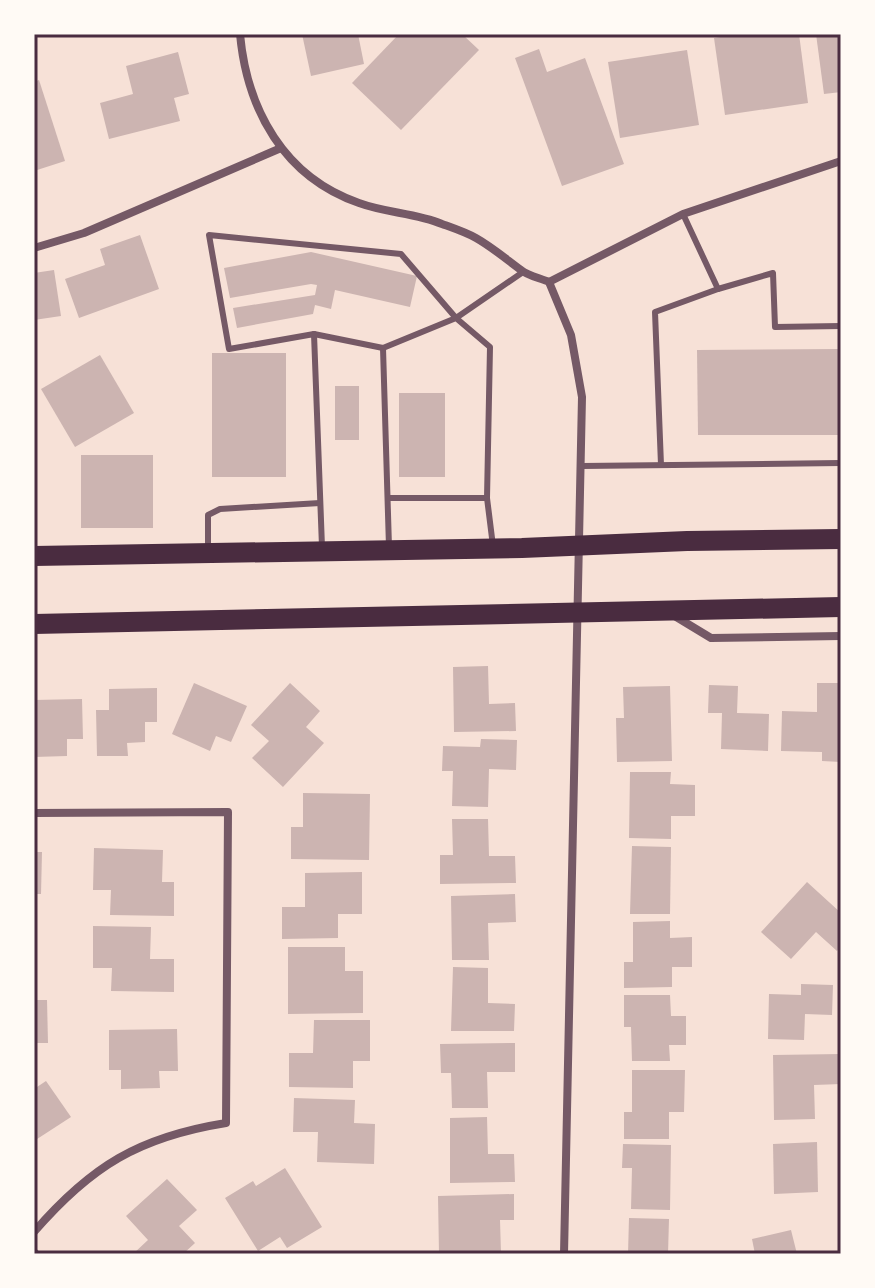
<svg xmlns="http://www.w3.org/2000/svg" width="875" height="1288" viewBox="0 0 875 1288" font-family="Figtree,sans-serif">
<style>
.building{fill:#ccb4b1}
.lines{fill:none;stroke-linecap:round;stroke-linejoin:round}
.service{stroke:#755966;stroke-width:6}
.minor{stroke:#755966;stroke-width:8}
.primary{stroke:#4a2c40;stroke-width:20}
.neatline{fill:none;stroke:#4a2c40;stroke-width:3}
</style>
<rect width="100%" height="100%" fill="#f7e1d7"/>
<!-- building -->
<g class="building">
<polygon points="302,34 358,34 364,64 311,76"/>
<polygon points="399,34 462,34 479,50 401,130 352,83"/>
<polygon points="740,34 799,34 808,103 725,115 714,38"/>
<polygon points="816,34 841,34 841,92 824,94"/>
<polygon points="539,49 547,72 585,58 624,164 562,186 515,58"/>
<polygon points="687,50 699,125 620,138 608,62"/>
<polygon points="178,52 189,94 174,98 180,121 109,139 100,103 133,94 126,66"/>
<polygon points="39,80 65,161 34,171 34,82"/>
<polygon points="140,235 159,289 79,318 65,279 105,265 100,249"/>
<polygon points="311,252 417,276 410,307 335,290 331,309 315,305 313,314 237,328 233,308 315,295 317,285 311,284 230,298 224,268"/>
<polygon points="54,270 61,316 34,320 34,273"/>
<polygon points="841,349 841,435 698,435 697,350"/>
<rect x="212" y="353" width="74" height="124"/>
<polygon points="100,355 134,413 75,447 41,389"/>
<rect x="335" y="386" width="24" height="54"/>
<rect x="399" y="393" width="46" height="84"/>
<rect x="81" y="455" width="72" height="73"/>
<polygon points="488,666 489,704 515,703 516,731 454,732 453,667"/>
<polygon points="194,683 247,706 231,742 216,736 210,751 172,734"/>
<polygon points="290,683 320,711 306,727 324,743 283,787 252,758 269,741 251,725"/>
<polygon points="817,683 841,683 841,762 822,761 822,752 781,751 782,711 817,712"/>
<polygon points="709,685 738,686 737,713 769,714 768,751 721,749 722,713 708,713"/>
<polygon points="670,686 672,761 617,762 616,718 624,718 623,687"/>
<polygon points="157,688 157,722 145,722 145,742 127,743 128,756 97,756 96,710 109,710 109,689"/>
<polygon points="82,699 83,739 67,739 67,756 34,757 34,700"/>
<polygon points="481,739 517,740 516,770 489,769 488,807 452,806 453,771 442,771 443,746 480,747"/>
<polygon points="630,772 671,772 670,784 695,785 695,816 671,816 671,839 629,838"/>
<polygon points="303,793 370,794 369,860 291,859 291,827 303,827"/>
<polygon points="452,819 488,819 489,856 515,856 516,883 440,884 440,855 453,855"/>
<polygon points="632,846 671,847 670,914 630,914"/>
<polygon points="94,848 163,850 162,882 174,882 174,916 110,915 111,890 93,890"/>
<polygon points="34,852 42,852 41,894 34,894"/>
<polygon points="362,872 362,914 338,914 338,938 282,939 282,907 305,907 305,873"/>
<polygon points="807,882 841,913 841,946 837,951 816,932 791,959 761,932"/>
<polygon points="515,894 516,922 488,923 489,960 452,960 451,896"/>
<polygon points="670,921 670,938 692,937 692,967 672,967 672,987 624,988 624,962 633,962 633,922"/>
<polygon points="93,926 151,927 150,959 174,959 174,992 111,991 112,968 93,968"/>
<polygon points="288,947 345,947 345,971 363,971 363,1013 288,1014"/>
<polygon points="453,967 488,968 488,1003 515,1004 514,1031 451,1031"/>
<polygon points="801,984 833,985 832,1015 805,1014 804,1040 768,1039 769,994 801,995"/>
<polygon points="624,995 670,995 671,1016 686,1016 686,1045 669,1045 670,1061 632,1061 631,1027 624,1027"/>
<polygon points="34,1000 47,1000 48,1043 34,1043"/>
<polygon points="314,1020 370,1020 370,1061 353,1061 353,1088 289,1087 289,1053 313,1053"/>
<polygon points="177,1029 178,1071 159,1071 160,1088 121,1089 121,1070 109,1070 109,1030"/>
<polygon points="515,1043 515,1072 487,1072 488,1108 452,1108 451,1073 441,1073 440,1044"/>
<polygon points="841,1054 841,1084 814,1085 815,1119 774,1120 773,1055"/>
<polygon points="632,1070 685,1070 684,1112 669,1112 669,1139 624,1139 624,1112 632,1112"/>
<polygon points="46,1081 71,1117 34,1141 34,1089"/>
<polygon points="294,1098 355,1100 354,1123 375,1124 374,1164 317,1162 318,1132 293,1132"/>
<polygon points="487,1117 488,1154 514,1154 515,1182 450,1183 450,1118"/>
<polygon points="817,1142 818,1192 774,1194 773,1144"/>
<polygon points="623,1144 671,1145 670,1210 631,1209 632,1168 622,1168"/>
<polygon points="285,1168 322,1227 287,1248 280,1237 258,1251 225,1198 253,1181 256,1186"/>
<polygon points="167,1179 197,1210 179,1226 195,1243 183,1254 133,1254 148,1240 126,1216"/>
<polygon points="514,1194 514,1220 500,1220 501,1254 439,1254 438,1196"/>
<polygon points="629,1218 669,1219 668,1254 628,1254"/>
<polygon points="791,1230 797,1254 755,1254 752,1239"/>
</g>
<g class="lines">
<!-- service -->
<g class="service">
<polyline points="718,289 773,273 775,327 841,326"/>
<polyline points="314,334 383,348"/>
<polyline points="661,465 655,312 718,289 683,214"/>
<polyline points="582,466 841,463"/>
<polyline points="390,498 487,498"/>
<polyline points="322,547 314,334 229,349 209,235 401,254 456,318 523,272"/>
<polyline points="389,547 383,348 456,318 490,347 487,498 493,546"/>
<polyline points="208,549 208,515 220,509 320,503"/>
</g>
<!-- minor -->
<g class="minor">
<path d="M240 34C247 110 284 177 359 203 386 213 416 213 442 224 453 228 465 232 476 238 492 247 506 259 521 270 528 276 540 278 549 282L571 335 582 397 564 1254"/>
<polyline points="34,248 84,233 281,148"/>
<polyline points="549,282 683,214 841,161"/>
<polyline points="673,615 711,638 841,636"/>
<path d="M34 813 228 812 226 1123C139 1137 91 1166 34 1232"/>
<polyline points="34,1252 36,1254"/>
</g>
<!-- primary -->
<g class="primary">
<polyline points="34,556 522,548 687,541 841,539"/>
<polyline points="34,624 841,607"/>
</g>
</g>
<!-- border -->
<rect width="875" height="1288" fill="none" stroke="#fffaf5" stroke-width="72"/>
<rect x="36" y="36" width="803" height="1216" class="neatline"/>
</svg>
